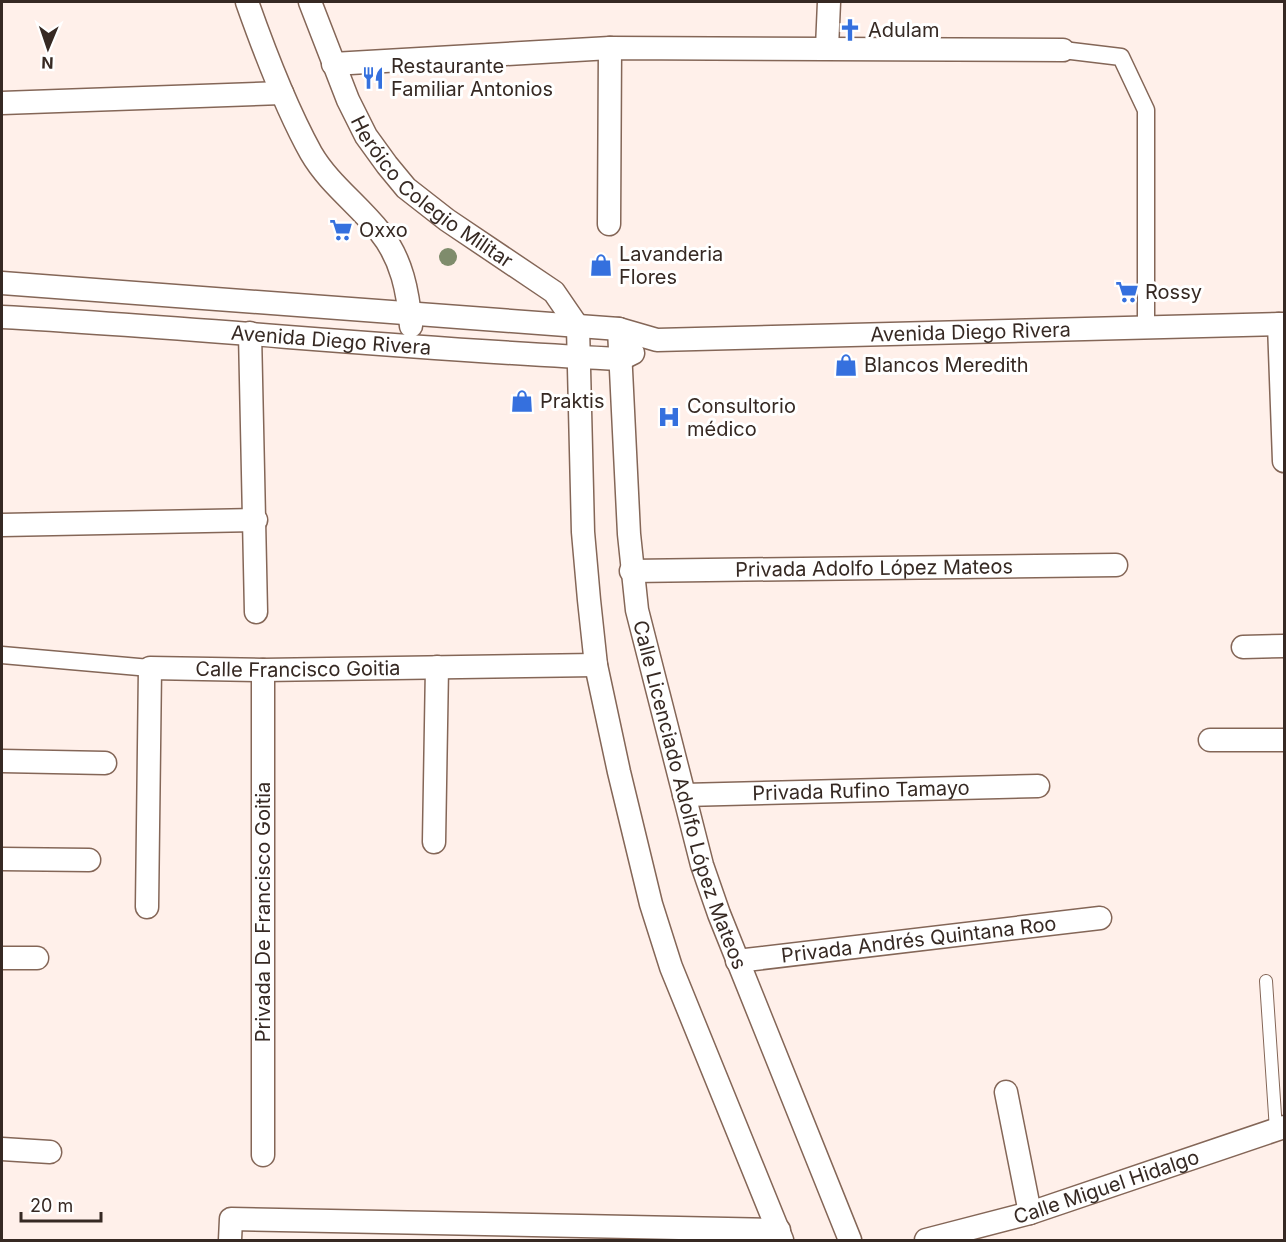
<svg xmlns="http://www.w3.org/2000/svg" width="1286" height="1242" viewBox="0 0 1286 1242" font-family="Inter,sans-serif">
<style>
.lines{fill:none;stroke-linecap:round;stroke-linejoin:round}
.service-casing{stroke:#846657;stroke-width:14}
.pedestrian-casing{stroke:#846657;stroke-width:19}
.minor-casing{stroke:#846657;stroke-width:25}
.service{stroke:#fff;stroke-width:12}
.pedestrian{stroke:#fff;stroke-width:16}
.minor{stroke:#fff;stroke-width:22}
.tree{fill:#7f8c6c}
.labels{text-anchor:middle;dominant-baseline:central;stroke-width:6;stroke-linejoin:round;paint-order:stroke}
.poi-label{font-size:20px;fill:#362923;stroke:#fff;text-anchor:start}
.street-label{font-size:20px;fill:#362923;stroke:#fff}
</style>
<rect width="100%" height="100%" fill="#fff0ea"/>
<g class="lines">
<!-- service casing -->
<g class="service-casing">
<polyline id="service" points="1266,981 1276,1130"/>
</g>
<!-- pedestrian casing -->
<g class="pedestrian-casing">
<g id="pedestrian">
<polyline points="1063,50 1121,57 1146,110 1146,328"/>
<polyline points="2,655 150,668"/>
</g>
</g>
<!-- minor casing -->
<g class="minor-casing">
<g id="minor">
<path d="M247 2C265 53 285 106 311 153 329 184 358 204 380 232 402 259 408 292 411 326"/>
<path id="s1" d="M310 2 348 100 366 136 387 165 406 188 447 220 554 292 578 327 583 532 589 600 596 665 619 772 651 904 671 967 782 1240"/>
<polyline points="827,48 829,2"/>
<polyline points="333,64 610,48 1063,50"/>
<polyline points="2,103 282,93"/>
<polyline points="609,224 610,48"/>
<path id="s2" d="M2 283 619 329 657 340 1284 324"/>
<path id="s3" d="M2 317C208 328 414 350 621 359L633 353"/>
<polyline points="1279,324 1284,461"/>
<path id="s4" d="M619 329 629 534 637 610 702 865 719 914 850 1240"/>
<polyline points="250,333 256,612"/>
<polyline points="2,525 256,520"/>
<path id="s5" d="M631 571 1116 565"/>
<polyline points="1243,647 1284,646"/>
<polyline points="263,670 263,1155"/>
<polyline points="1210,740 1284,740"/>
<polyline points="2,761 105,763"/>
<path id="s6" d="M684 795 1038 786"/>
<polyline points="434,842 437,667"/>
<polyline points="2,859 89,860"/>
<path id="s7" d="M147 907 150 668 263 670 596 665"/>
<polyline points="2,958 37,958"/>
<path id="s8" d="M737 961 1100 918"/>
<polyline points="1006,1092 1030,1213"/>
<polyline points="2,1149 50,1152"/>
<polyline points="230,1240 231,1219 779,1230"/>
<path id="s9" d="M926 1240 1030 1213 1284 1127"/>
</g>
</g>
<!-- service -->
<use href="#service" class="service"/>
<!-- pedestrian -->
<use href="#pedestrian" class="pedestrian"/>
<!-- minor -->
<use href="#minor" class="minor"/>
</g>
<!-- trees -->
<circle class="tree" cx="448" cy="257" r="9"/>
<!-- icons -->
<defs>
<g id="church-bare" transform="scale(1.8)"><path d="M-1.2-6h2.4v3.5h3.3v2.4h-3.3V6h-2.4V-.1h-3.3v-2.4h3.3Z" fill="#3570de" stroke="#fff" stroke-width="2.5" paint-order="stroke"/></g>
<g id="restaurant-bare" transform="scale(1.8)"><path d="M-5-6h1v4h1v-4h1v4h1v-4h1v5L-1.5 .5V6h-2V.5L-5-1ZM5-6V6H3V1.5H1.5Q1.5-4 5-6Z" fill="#3570de" stroke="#fff" stroke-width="2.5" paint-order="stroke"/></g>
<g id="supermarket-bare" transform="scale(1.8)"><path d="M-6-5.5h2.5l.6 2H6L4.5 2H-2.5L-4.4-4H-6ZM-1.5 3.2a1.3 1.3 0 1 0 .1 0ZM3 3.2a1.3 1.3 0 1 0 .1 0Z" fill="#3570de" stroke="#fff" stroke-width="2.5" paint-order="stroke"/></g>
<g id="shop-bare" transform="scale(1.8)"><path d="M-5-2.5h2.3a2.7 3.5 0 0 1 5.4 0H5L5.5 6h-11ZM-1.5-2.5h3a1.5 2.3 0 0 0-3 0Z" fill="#3570de" stroke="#fff" stroke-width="2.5" paint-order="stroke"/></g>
<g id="hospital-bare" transform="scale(1.8)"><path d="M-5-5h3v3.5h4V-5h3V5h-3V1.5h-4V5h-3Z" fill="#3570de" stroke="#fff" stroke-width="2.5" paint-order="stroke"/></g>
</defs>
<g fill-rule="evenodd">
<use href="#church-bare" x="850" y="30"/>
<use href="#restaurant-bare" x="373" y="78"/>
<use href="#supermarket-bare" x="341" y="230"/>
<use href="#shop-bare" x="601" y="265"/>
<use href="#supermarket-bare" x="1127" y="292"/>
<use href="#shop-bare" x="846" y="365"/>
<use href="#shop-bare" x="522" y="401"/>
<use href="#hospital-bare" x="669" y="417"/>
</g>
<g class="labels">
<!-- poi labels -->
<g class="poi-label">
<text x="868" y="30">Adulam</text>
<text x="391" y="66">Restaurante<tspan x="391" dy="23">Familiar Antonios</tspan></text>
<text x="359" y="230">Oxxo</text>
<text x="619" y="254">Lavanderia<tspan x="619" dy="23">Flores</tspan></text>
<text x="1145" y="292">Rossy</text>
<text x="864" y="365">Blancos Meredith</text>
<text x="540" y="401">Praktis</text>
<text x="687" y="406">Consultorio<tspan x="687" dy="23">médico</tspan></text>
</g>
<!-- street labels -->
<g class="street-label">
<text stroke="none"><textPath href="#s1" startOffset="232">Heróico Colegio Militar</textPath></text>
<text stroke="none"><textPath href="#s2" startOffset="972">Avenida Diego Rivera</textPath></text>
<text stroke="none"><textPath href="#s3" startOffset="330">Avenida Diego Rivera</textPath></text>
<text stroke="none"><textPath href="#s5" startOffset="243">Privada Adolfo López Mateos</textPath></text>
<text stroke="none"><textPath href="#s7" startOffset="387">Calle Francisco Goitia</textPath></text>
<text stroke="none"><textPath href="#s6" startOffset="177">Privada Rufino Tamayo</textPath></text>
<text stroke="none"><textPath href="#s4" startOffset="474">Calle Licenciado Adolfo López Mateos</textPath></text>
<text transform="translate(263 912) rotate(-90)">Privada De Francisco Goitia</text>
<text stroke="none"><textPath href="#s8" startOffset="183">Privada Andrés Quintana Roo</textPath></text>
<text stroke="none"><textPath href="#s9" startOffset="188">Calle Miguel Hidalgo</textPath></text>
</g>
</g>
<!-- border -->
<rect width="1286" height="1242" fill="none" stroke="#362923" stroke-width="6"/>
<!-- north arrow -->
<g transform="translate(48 48) rotate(182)" stroke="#ffffff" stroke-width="4.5" paint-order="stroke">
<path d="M0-4.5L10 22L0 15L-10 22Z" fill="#362923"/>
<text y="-9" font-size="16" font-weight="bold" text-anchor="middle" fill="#362923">N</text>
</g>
<!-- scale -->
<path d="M21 1212v9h80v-9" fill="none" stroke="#362923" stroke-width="3"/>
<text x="30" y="1212" font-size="18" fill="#362923" stroke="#ffffff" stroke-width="4.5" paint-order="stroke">20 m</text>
</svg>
